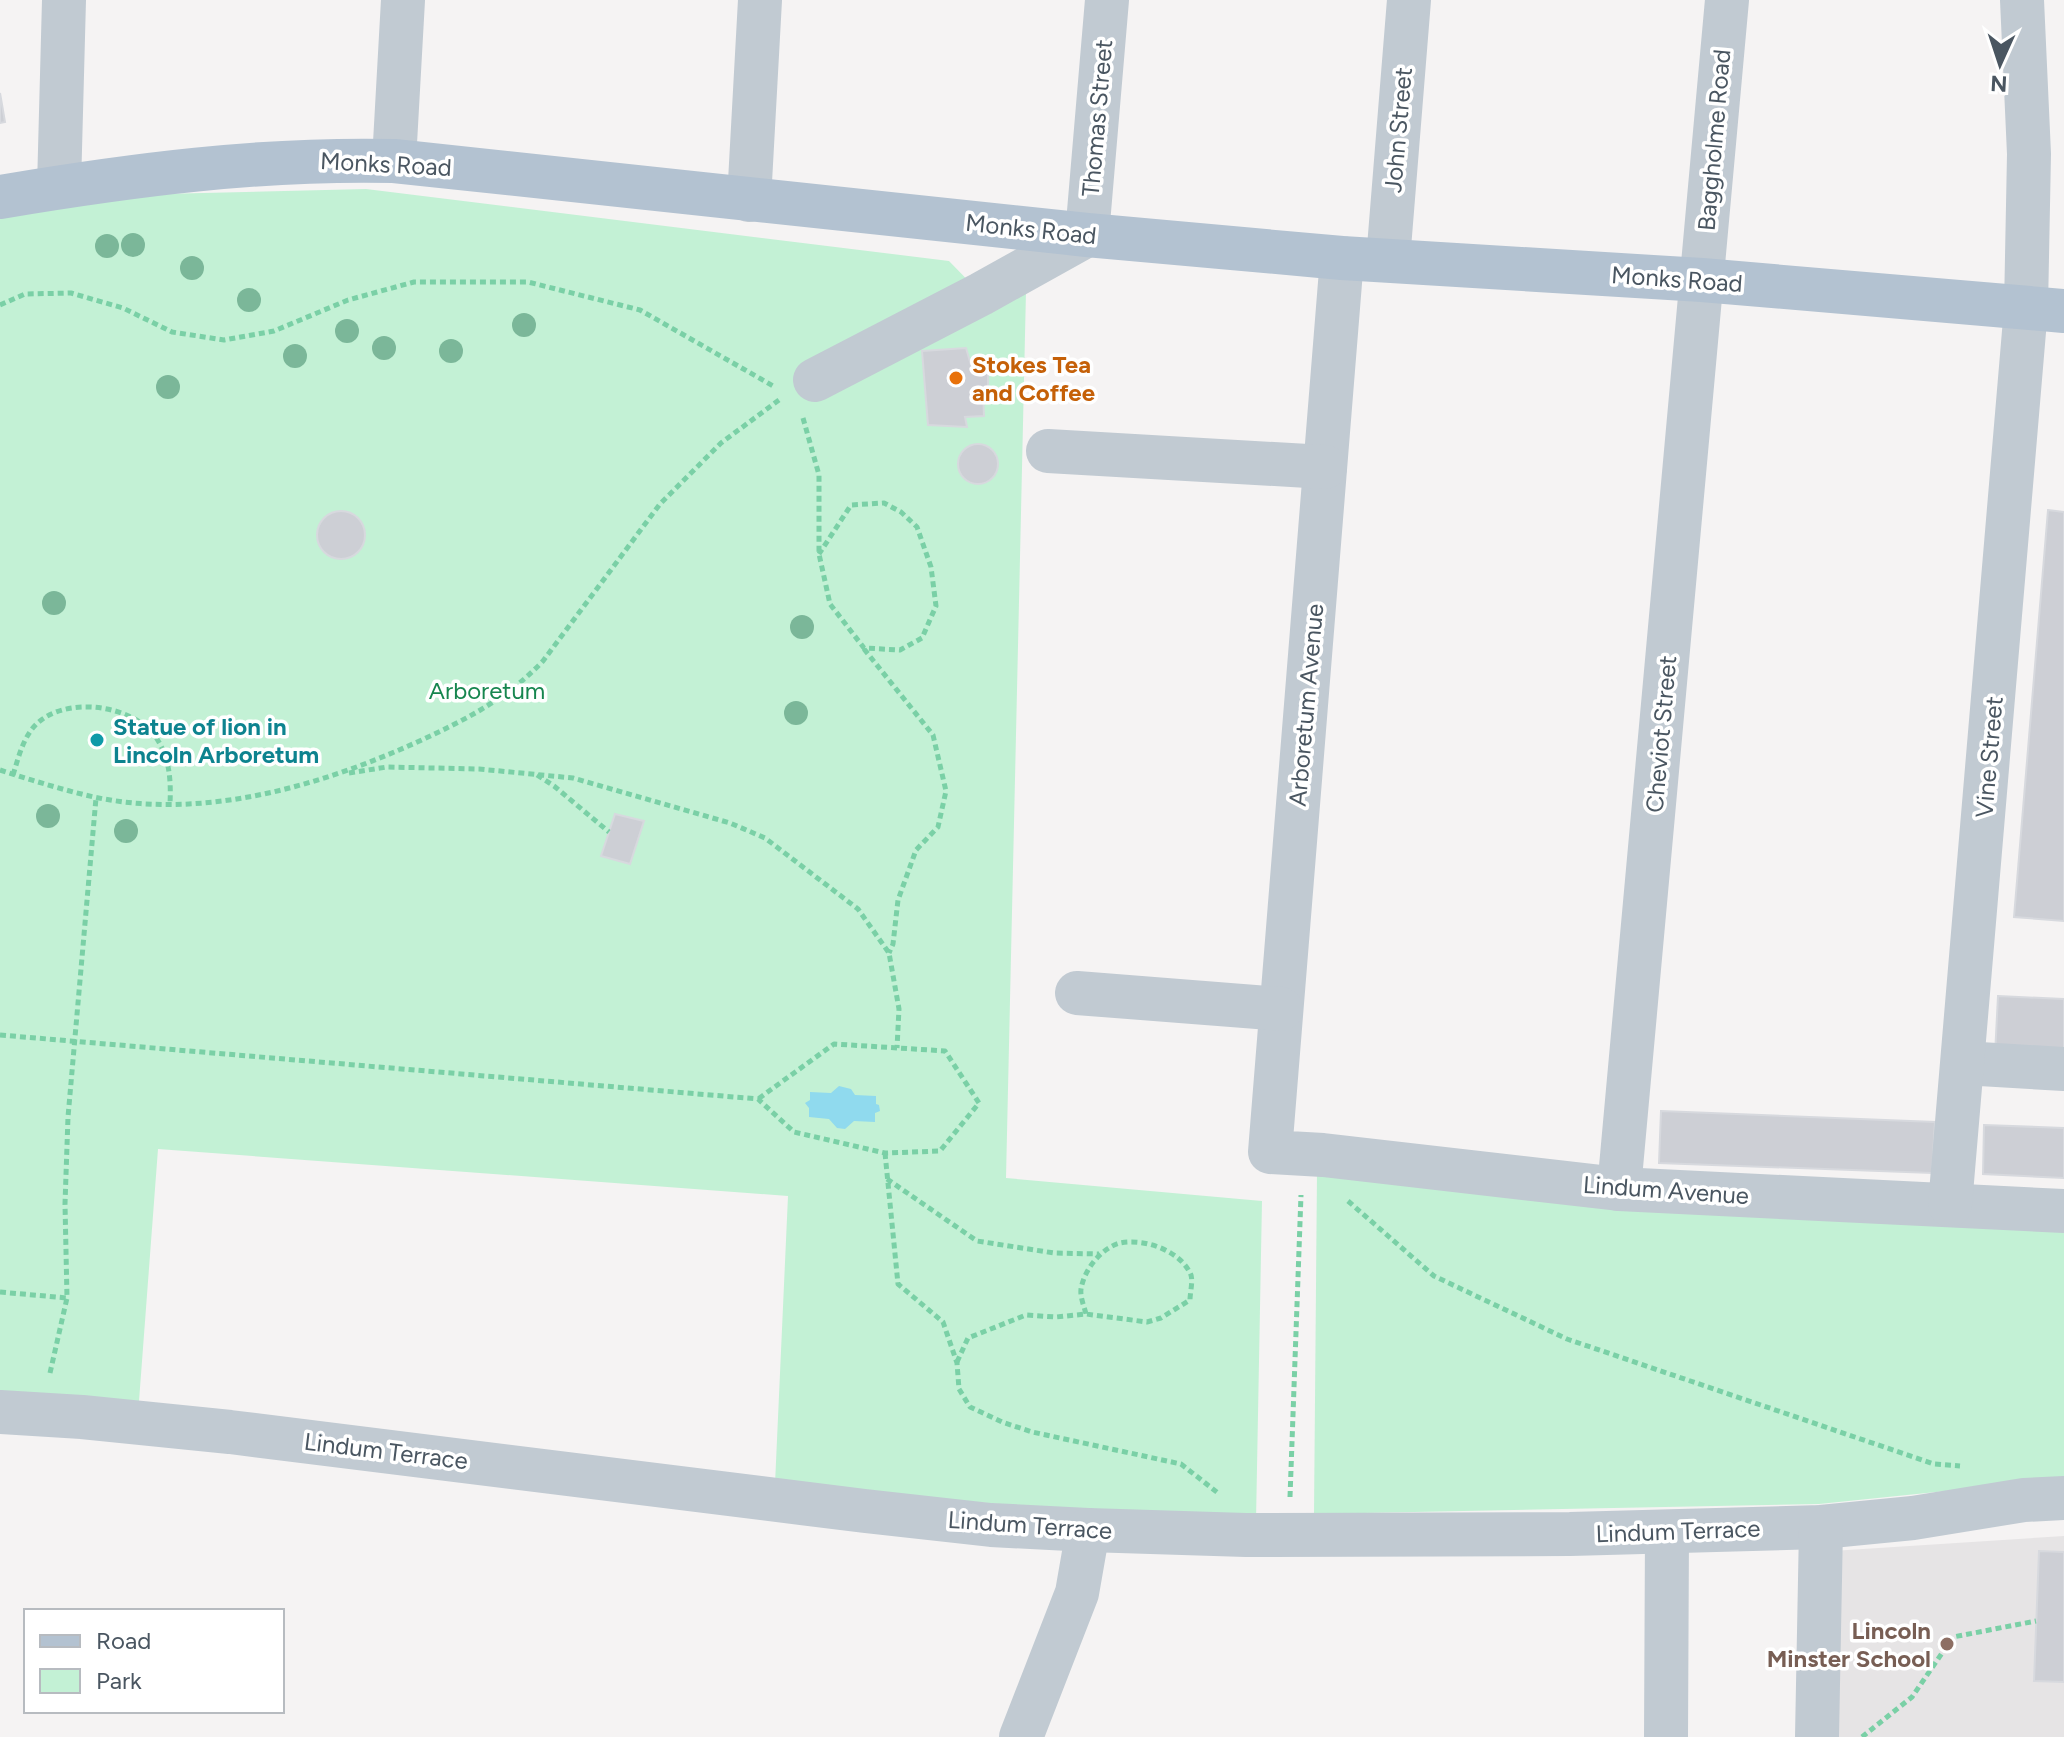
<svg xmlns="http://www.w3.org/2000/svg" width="2064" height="1737" viewBox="0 0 2064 1737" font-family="Figtree,sans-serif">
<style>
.education{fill:#e6e4e5}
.green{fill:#c3f1d5}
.water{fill:#90daee}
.building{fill:#cdcfd5;stroke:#d7d9de;stroke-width:2}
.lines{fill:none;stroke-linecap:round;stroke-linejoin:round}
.path{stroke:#7ad0a6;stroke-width:5;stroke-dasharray:6 4;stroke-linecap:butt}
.minor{stroke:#c1cad2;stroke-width:44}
.major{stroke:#b3c2d1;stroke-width:44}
.tree{fill:#7bb799}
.food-dot{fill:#e8710a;stroke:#fff;stroke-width:3}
.culture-dot{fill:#0f9aa8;stroke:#fff;stroke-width:3}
.education-dot{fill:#8d6e63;stroke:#fff;stroke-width:3}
.labels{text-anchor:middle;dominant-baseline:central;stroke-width:7;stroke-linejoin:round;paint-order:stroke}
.street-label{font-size:24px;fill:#4a5661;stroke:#fff}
.food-label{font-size:24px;font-weight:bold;fill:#c56008;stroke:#fff;text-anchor:start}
.park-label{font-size:24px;fill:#17864f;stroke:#fff}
.culture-label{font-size:24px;font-weight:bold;fill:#0d838f;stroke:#fff;text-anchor:start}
.education-label{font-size:24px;font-weight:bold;fill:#785e54;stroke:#fff;text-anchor:end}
</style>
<rect width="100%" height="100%" fill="#f5f3f3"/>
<!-- education -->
<polygon class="education" points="2064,1536 2064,1737 1826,1737 1832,1551"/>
<!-- green -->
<g class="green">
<polygon points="366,189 949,261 990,303 1026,291 1006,1178 1262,1201 1256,1521 1088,1512 775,1484 788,1196 158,1149 139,1401 0,1397 0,210 161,194"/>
<polygon points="1317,1172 2064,1219 2064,1479 1819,1504 1314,1514"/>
</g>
<!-- water -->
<polygon class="water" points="839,1086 851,1089 855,1095 876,1096 876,1104 879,1105 880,1111 875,1113 875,1122 854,1121 845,1129 837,1128 829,1119 809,1117 809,1108 805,1103 810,1100 810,1092 831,1093"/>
<!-- building -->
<g class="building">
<polygon points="0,93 5,122 0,123"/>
<polygon points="966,348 971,365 988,364 988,390 983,390 984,416 965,417 967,427 928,425 922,351"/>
<circle cx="978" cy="464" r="20"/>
<polygon points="2048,510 2064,512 2064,921 2014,917"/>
<circle cx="341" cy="535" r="24"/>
<polygon points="615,814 644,821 630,864 601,856"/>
<polygon points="1998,996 2064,999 2064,1048 1995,1055"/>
<polygon points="1661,1111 1935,1122 1932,1173 1659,1163"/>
<polygon points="1984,1125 2064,1128 2064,1178 1983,1174"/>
<polygon points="2039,1551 2064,1552 2064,1682 2034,1681"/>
</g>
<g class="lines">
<!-- path -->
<g class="path">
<polyline points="0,305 25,294 71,293 123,308 172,332 224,340 274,331 348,300 414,282 528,282 640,310 775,387"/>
<polyline points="803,418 819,475 819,554 830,604 864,648 900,650 922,638 936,606 931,567 917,527 901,512 884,503 851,505 819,554"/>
<polyline points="864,649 933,735 946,791 938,827 916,850 898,900 893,944 889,953"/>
<path d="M0 770C31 780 63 790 94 797 202 820 317 787 415 743 463 721 506 700 543 661L660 504 721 443 779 400"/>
<polyline points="349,773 387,767 479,769 573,778 730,823 765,838 858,909 889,953 899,1009 897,1048"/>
<path d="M13 775C18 759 22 742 32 729 59 694 134 703 157 739 170 759 171 781 170 804"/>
<polyline points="537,775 554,786 609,832"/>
<polyline points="0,1035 758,1099 794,1132 885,1153 940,1151 979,1103 945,1051 834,1044 758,1099"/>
<polyline points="885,1153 898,1284 943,1322 957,1363 959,1389 970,1407 1002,1422 1032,1432 1181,1464 1218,1493"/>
<polyline points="887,1179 977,1241 1054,1253 1099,1254"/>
<polyline points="1348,1201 1434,1276 1567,1339 1934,1464 1960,1466"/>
<polyline points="0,1292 67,1298"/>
<path d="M957 1362 968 1338 1026 1315 1056 1317 1086 1314 1147 1322 1161 1318 1190 1300C1190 1293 1193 1282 1191 1275 1181 1251 1145 1238 1120 1243 1101 1248 1084 1270 1081 1289 1080 1297 1084 1306 1086 1314"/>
<polyline points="50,1373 67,1298 65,1204 68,1117 96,798"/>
<polyline points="1290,1497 1301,1195"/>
<polyline points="1862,1737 1912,1697 1953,1637 2036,1621"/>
</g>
<!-- minor -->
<g class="minor">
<polyline points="394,161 403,0"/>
<polyline points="59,187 64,0"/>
<polyline points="749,200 760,0"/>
<polyline points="1342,258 1270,1152 1323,1155 1619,1189 2064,1211"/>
<polyline points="1388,260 1409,0"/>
<polyline points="815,380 981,294 1087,235 1107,0"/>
<polyline points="1048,451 1325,467"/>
<polyline points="1077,993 1281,1009"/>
<polyline points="1963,1063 2064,1069"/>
<polyline points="1619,1189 1727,0"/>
<polyline points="1950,1205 2026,308 2029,154 2022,0"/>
<polyline points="0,1412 82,1417 230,1432 865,1511 991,1525 1088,1530 1246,1535 1570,1534 1821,1527 1913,1518 2024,1500 2064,1498"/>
<polyline points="1021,1737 1077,1593 1088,1530"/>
<polyline points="1666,1737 1667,1532"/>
<polyline points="1817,1737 1821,1527"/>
</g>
<!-- major -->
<path class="major" d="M0 197C131 175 261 158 394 161L1087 235 1342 258 1702 280 2064 311"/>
</g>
<!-- trees -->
<g class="tree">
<circle cx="133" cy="245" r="12"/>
<circle cx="107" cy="246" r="12"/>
<circle cx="192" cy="268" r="12"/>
<circle cx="249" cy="300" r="12"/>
<circle cx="524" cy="325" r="12"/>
<circle cx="347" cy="331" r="12"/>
<circle cx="384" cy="348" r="12"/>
<circle cx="451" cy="351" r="12"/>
<circle cx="295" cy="356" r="12"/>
<circle cx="168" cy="387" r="12"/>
<circle cx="54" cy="603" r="12"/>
<circle cx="802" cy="627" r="12"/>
<circle cx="796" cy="713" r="12"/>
<circle cx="48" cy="816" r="12"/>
<circle cx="126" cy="831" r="12"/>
</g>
<!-- markers -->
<circle class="food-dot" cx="956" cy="378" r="8"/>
<circle class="culture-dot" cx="97" cy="740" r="8"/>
<circle class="education-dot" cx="1947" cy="1644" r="8"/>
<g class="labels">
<!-- street labels -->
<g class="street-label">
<text transform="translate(1097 118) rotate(-85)">Thomas Street</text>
<text transform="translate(1398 130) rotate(-85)">John Street</text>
<text transform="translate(1714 140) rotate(-85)">Baggholme Road</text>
<text transform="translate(386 164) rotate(3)">Monks Road</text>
<text transform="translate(1031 229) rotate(6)">Monks Road</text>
<text transform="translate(1677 279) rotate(4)">Monks Road</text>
<text transform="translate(1306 705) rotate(-85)">Arboretum Avenue</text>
<text transform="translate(1661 734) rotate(-85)">Cheviot Street</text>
<text transform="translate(1989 757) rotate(-85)">Vine Street</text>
<text transform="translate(1666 1190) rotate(4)">Lindum Avenue</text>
<text transform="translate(386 1451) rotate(7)">Lindum Terrace</text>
<text transform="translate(1030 1525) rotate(4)">Lindum Terrace</text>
<text transform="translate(1678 1531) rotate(-2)">Lindum Terrace</text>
</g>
<!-- food labels -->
<g class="food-label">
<text x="972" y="364">Stokes Tea<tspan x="972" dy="28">and Coffee</tspan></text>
</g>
<!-- park labels -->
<g class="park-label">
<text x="487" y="690">Arboretum</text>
</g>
<!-- culture labels -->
<g class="culture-label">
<text x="113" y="726">Statue of lion in<tspan x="113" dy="28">Lincoln Arboretum</tspan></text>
</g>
<!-- education labels -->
<g class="education-label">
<text x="1931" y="1630">Lincoln<tspan x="1931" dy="28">Minster School</tspan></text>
</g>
</g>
<!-- legend -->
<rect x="24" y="1609" width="260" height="104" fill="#ffffff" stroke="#b7bbc0" stroke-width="2"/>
<rect x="40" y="1635" width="40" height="12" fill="#b3c2d1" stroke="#b7bbc0" stroke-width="2"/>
<text x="96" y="1649" font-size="24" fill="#4a5661">Road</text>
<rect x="40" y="1669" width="40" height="24" fill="#c3f1d5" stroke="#b7bbc0" stroke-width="2"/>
<text x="96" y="1689" font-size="24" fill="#4a5661">Park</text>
<!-- north arrow -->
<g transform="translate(2000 64) rotate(183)" stroke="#ffffff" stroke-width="6" paint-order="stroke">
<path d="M0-6L14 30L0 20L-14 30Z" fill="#4a5661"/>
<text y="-12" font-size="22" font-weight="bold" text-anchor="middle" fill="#4a5661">N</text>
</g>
</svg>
